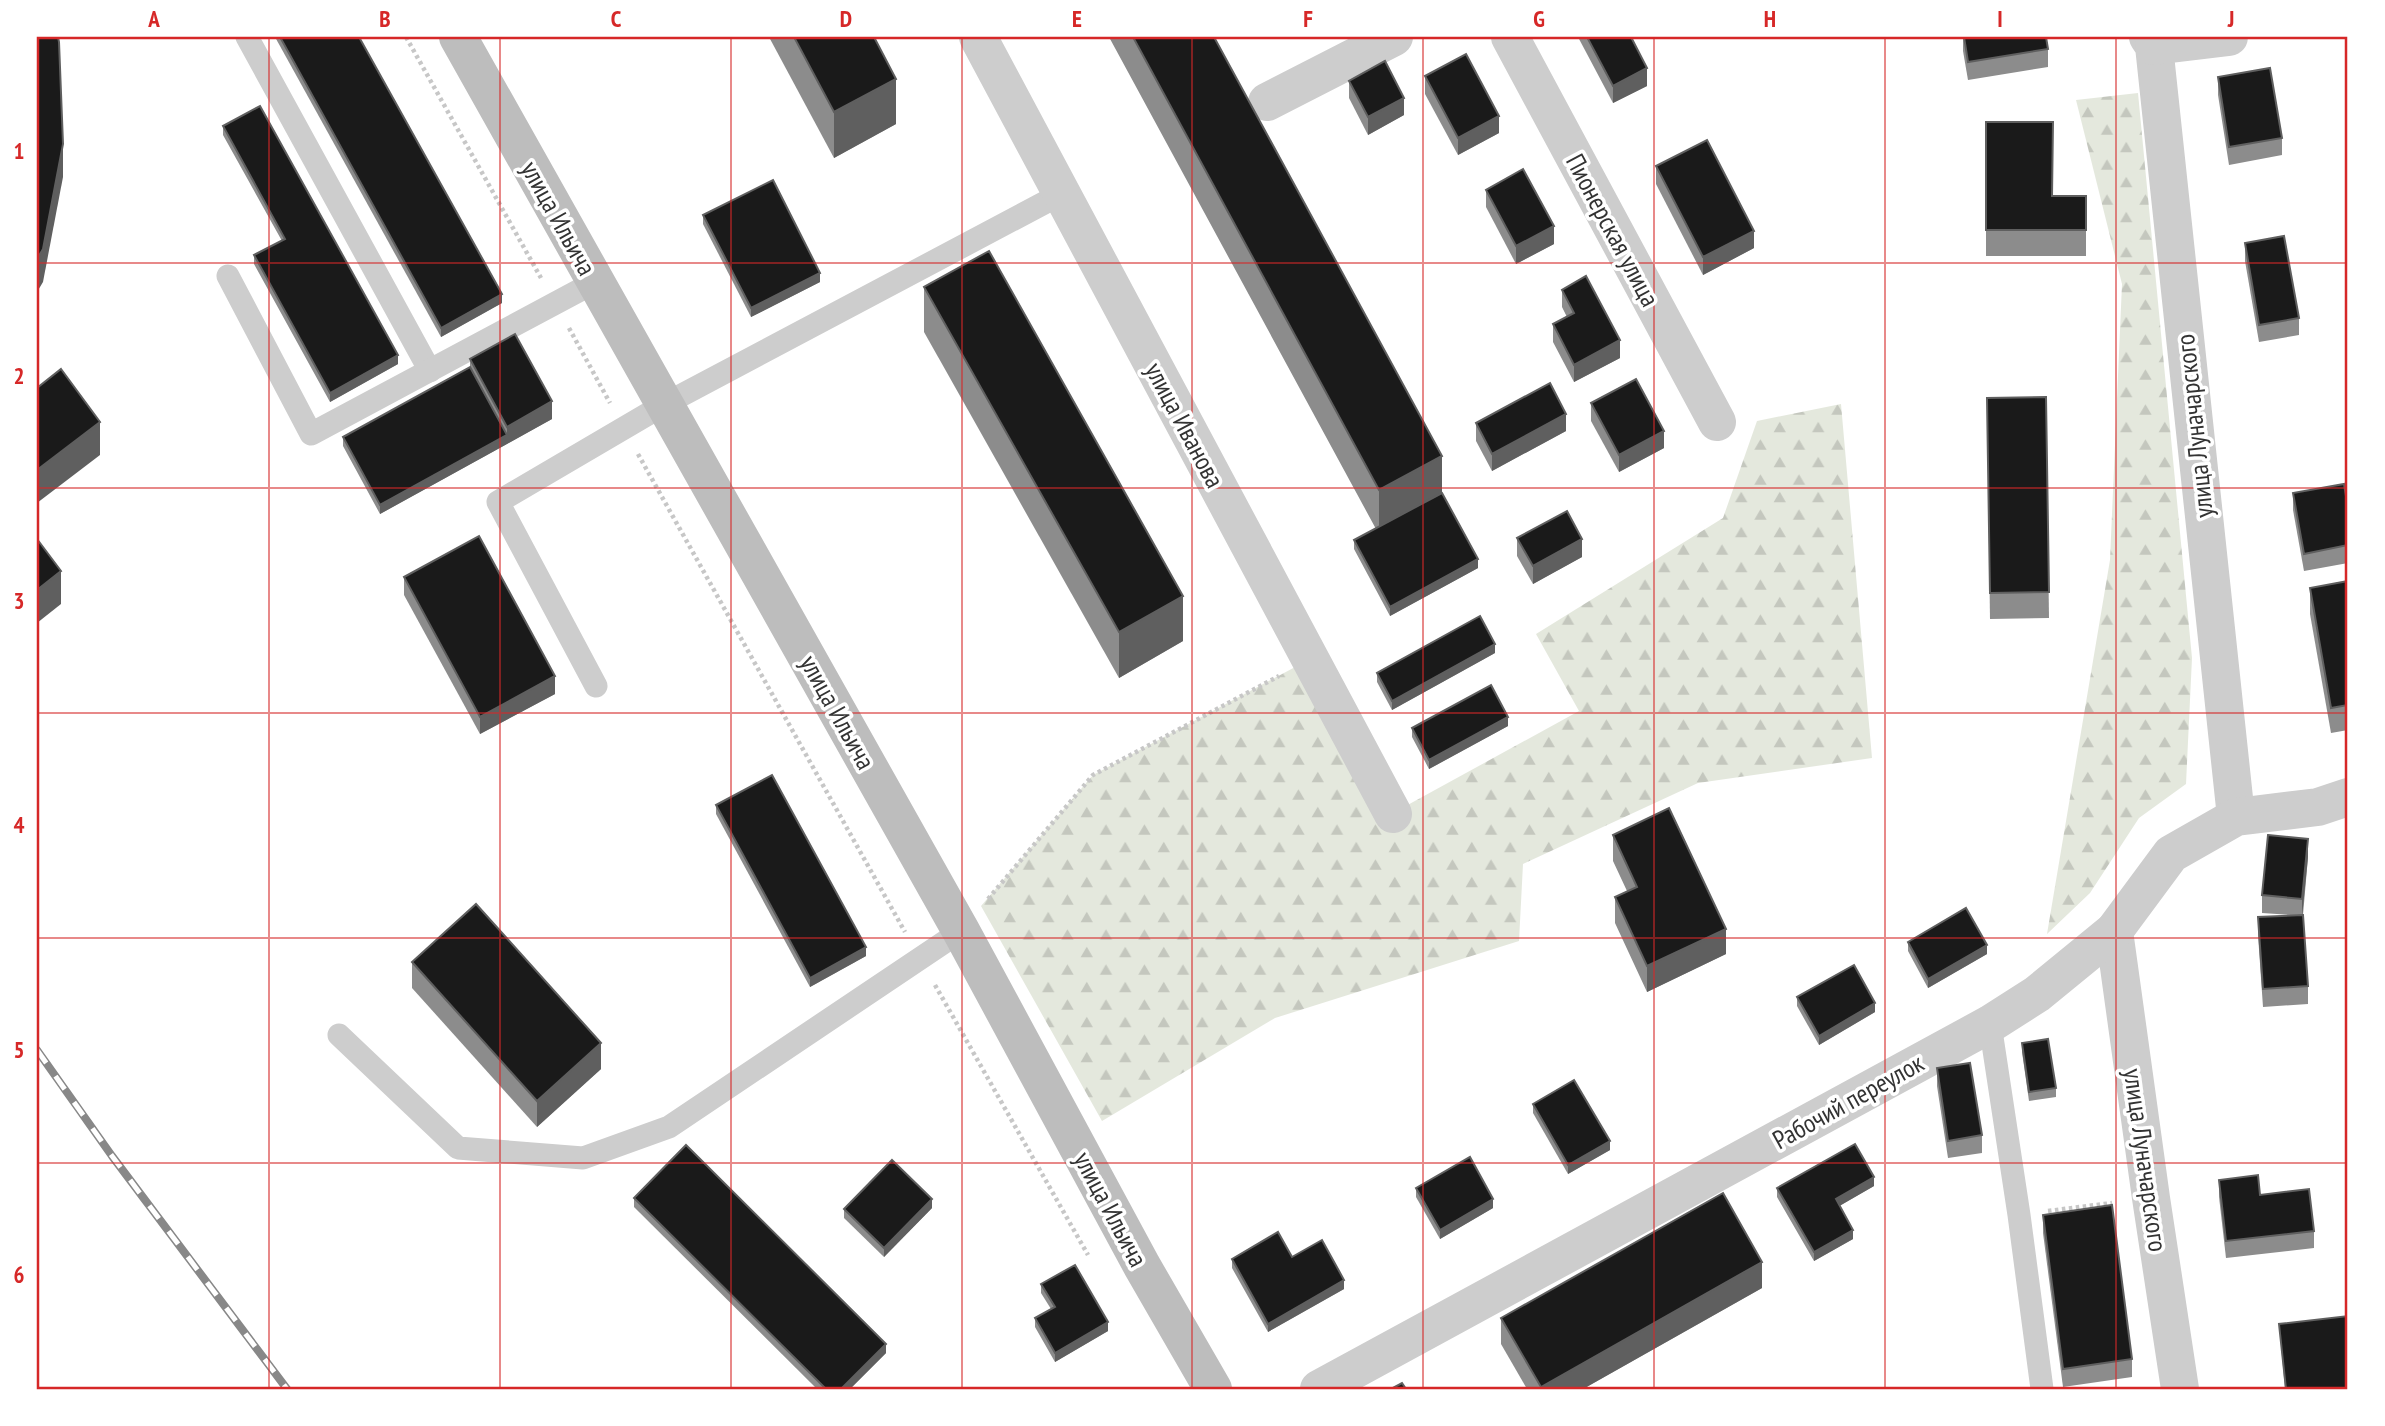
<svg xmlns="http://www.w3.org/2000/svg" width="2385" height="1426" viewBox="0 0 2385 1426" font-family="'PT Sans Narrow',sans-serif">
<style>
.forest{fill:url(#forest-firs)}
.lines{fill:none;stroke-linecap:round;stroke-linejoin:round}
.path{stroke:#c7c7c7;stroke-width:4.5;stroke-dasharray:3.5 3.5;stroke-linecap:butt}
.lane{stroke:#cdcdcd;stroke-width:23}
.street{stroke:#cdcdcd;stroke-width:38}
.secondary{stroke:#bdbdbd;stroke-width:38}
.rail-casing{stroke:#888;stroke-width:8}
.rail{stroke:#fff;stroke-width:5;stroke-dasharray:16;stroke-linecap:butt}
.wall{fill:#8c8c8c}
.shaded-wall{fill:#5f5f5f}
.building{fill:#1a1a1a;stroke:#5f5f5f;stroke-width:2}
.grid{fill:none;stroke:#d62828;stroke-width:2;stroke-opacity:0.55}
.labels{text-anchor:middle;dominant-baseline:central;stroke-width:7;stroke-linejoin:round;paint-order:stroke}
.street-label{font-size:26px;fill:#333;stroke:#fff}
.neatline{fill:none;stroke:#d62828;stroke-width:2.5}
.grid-label{font-size:23px;text-anchor:middle;font-weight:bold;fill:#d62828}
</style>
<defs>
<pattern id="forest-firs" width="22" height="20" patternUnits="userSpaceOnUse" patternTransform="scale(1.75)"><rect width="22" height="20" fill="#e4e8dd"/><path d="M5 1l3.5 6h-7zM16 11l3.5 6h-7z" fill="#c4c7be"/></pattern>
</defs>
<rect width="100%" height="100%" fill="#fff"/>
<!-- forest -->
<g class="forest">
<polygon points="2138,93 2192,658 2186,784 2139,818 2090,893 2047,934 2110,560 2122,284 2076,100"/>
<polygon points="1841,404 1872,758 1698,783 1523,864 1519,941 1275,1018 1102,1121 981,906 1093,775 1310,659 1393,813 1579,711 1536,634 1723,518 1757,421"/>
</g>
<g class="lines">
<!-- path -->
<g class="path">
<polyline points="406,37 541,278"/>
<polyline points="569,328 610,403"/>
<polyline points="638,454 905,932"/>
<polyline points="988,899 1093,775 1279,676"/>
<polyline points="935,985 1088,1255"/>
<polyline points="2048,1211 2112,1203"/>
</g>
<!-- lane -->
<g class="lane">
<polyline points="247,37 430,371"/>
<polyline points="228,276 311,434 595,282"/>
<polyline points="596,686 498,502 665,404 1061,194"/>
<polyline points="1990,1024 2019,1215 2042,1389"/>
<polyline points="339,1035 458,1148 583,1158 669,1127 961,931"/>
</g>
<!-- street -->
<g class="street">
<polyline points="978,37 1393,814"/>
<polyline points="1510,37 1717,422"/>
<polyline points="2148,37 2154,46 2236,817"/>
<polyline points="2154,46 2229,37"/>
<polyline points="1267,102 1394,37"/>
<polyline points="2114,931 2151,1198 2180,1389"/>
<polyline points="1319,1389 1990,1024 2037,994 2114,931 2171,854 2236,817 2318,807 2348,797"/>
</g>
<!-- secondary -->
<polyline class="secondary" points="458,37 961,931 1142,1266 1213,1389"/>
<!-- rail casing -->
<g class="rail-casing">
<polyline id="rail" points="37,1050 112,1156 287,1389"/>
</g>
<!-- rail -->
<use href="#rail" class="rail"/>
</g>
<!-- wall -->
<g class="wall">
<polygon points="275,37 359,37 502,303 441,337"/>
<polygon points="769,37 874,37 896,124 834,158"/>
<polygon points="1109,37 1214,37 1478,568 1390,616 1354,549 1354,540 1376,529"/>
<polygon points="1578,37 1631,37 1647,86 1613,103"/>
<polygon points="1963,37 2048,49 2048,67 1968,80 1963,51"/>
<polygon points="1425,76 1499,133 1458,155 1425,94"/>
<polygon points="2218,77 2282,138 2282,155 2229,165 2218,95"/>
<polygon points="1349,81 1404,115 1368,135 1349,98"/>
<polygon points="1986,122 2052,196 2086,196 2086,256 1986,256"/>
<polygon points="223,126 398,364 330,402 254,264 254,255 282,241 223,135"/>
<polygon points="1656,166 1754,248 1703,275 1656,184"/>
<polygon points="1486,190 1554,244 1516,264 1486,207"/>
<polygon points="703,215 820,282 751,317 703,224"/>
<polygon points="2245,243 2299,318 2299,335 2259,342 2245,261"/>
<polygon points="924,287 1183,641 1119,678 924,332"/>
<polygon points="1562,290 1620,358 1574,382 1553,342 1553,324 1567,317 1562,307"/>
<polygon points="470,359 552,419 380,514 343,446 343,437 470,367"/>
<polygon points="2046,397 2049,618 1990,619 1987,398"/>
<polygon points="1591,403 1664,448 1619,472 1591,421"/>
<polygon points="1476,423 1566,431 1492,471 1476,441"/>
<polygon points="2293,493 2348,508 2348,563 2304,571 2293,510"/>
<polygon points="1517,538 1582,557 1533,584 1517,556"/>
<polygon points="404,577 555,694 480,734 404,595"/>
<polygon points="2348,581 2348,730 2331,733 2310,614 2310,588"/>
<polygon points="1495,653 1392,710 1377,682 1377,673"/>
<polygon points="1508,726 1429,769 1412,737 1412,728"/>
<polygon points="716,805 866,956 810,987 716,814"/>
<polygon points="1613,835 1726,954 1647,992 1615,923 1615,897 1627,891 1613,861"/>
<polygon points="2308,857 2303,915 2308,986 2308,1004 2263,1007 2258,935 2258,917 2291,915 2262,913 2262,895"/>
<polygon points="1908,942 1987,954 1928,988 1908,951"/>
<polygon points="412,962 601,1069 537,1127 412,988"/>
<polygon points="1797,997 1875,1012 1819,1045 1797,1006"/>
<polygon points="2022,1043 2056,1088 2056,1097 2029,1101 2022,1052"/>
<polygon points="1937,1068 1982,1135 1982,1153 1948,1158 1937,1086"/>
<polygon points="1533,1104 1610,1150 1568,1174 1533,1113"/>
<polygon points="2219,1180 2314,1231 2314,1248 2226,1258 2219,1197"/>
<polygon points="1874,1186 1839,1206 1853,1239 1814,1261 1777,1197 1777,1188"/>
<polygon points="1416,1188 1493,1208 1440,1239 1416,1197"/>
<polygon points="634,1198 886,1353 850,1389 817,1389 634,1207"/>
<polygon points="932,1208 884,1257 844,1218 844,1209"/>
<polygon points="2043,1215 2132,1359 2132,1377 2063,1387 2043,1233"/>
<polygon points="1292,1257 1344,1289 1268,1332 1232,1268 1232,1259"/>
<polygon points="1041,1284 1108,1331 1055,1362 1035,1327 1035,1318 1051,1309 1041,1293"/>
<polygon points="1762,1288 1583,1389 1527,1389 1501,1344 1501,1318"/>
<polygon points="2279,1324 2348,1389 2285,1389"/>
</g>
<!-- shaded-wall -->
<g class="shaded-wall">
<polygon points="1647,68 1647,86 1613,103 1613,86"/>
<polygon points="896,79 896,124 834,158 834,112"/>
<polygon points="1404,98 1404,115 1368,135 1368,117"/>
<polygon points="1499,116 1499,133 1458,155 1458,138"/>
<polygon points="63,144 63,177 43,282 37,292 37,259"/>
<polygon points="1554,226 1554,244 1516,264 1516,246"/>
<polygon points="1754,231 1754,248 1703,275 1703,257"/>
<polygon points="820,273 820,282 751,317 751,308"/>
<polygon points="502,294 502,303 441,337 441,328"/>
<polygon points="1620,340 1620,358 1574,382 1574,365"/>
<polygon points="398,355 398,364 330,402 330,393"/>
<polygon points="552,401 552,419 507,444 507,427"/>
<polygon points="1566,414 1566,431 1492,471 1492,454"/>
<polygon points="100,422 100,455 37,503 37,470"/>
<polygon points="1664,431 1664,448 1619,472 1619,455"/>
<polygon points="507,435 507,444 380,514 380,505"/>
<polygon points="1442,456 1442,502 1379,536 1379,490"/>
<polygon points="1582,539 1582,557 1533,584 1533,566"/>
<polygon points="1478,559 1478,568 1390,616 1390,607"/>
<polygon points="61,571 61,604 37,623 37,590"/>
<polygon points="1183,596 1183,641 1119,678 1119,632"/>
<polygon points="1495,644 1495,653 1392,710 1392,701"/>
<polygon points="555,676 555,694 480,734 480,717"/>
<polygon points="1508,717 1508,726 1429,769 1429,760"/>
<polygon points="2308,839 2308,857 2302,917 2302,899"/>
<polygon points="1726,929 1726,954 1647,992 1647,966"/>
<polygon points="1987,945 1987,954 1928,988 1928,979"/>
<polygon points="866,947 866,956 810,987 810,978"/>
<polygon points="1875,1003 1875,1012 1819,1045 1819,1036"/>
<polygon points="601,1043 601,1069 537,1127 537,1101"/>
<polygon points="1610,1141 1610,1150 1568,1174 1568,1165"/>
<polygon points="1874,1177 1874,1186 1836,1208 1836,1199"/>
<polygon points="932,1199 932,1208 884,1257 884,1248"/>
<polygon points="1493,1199 1493,1208 1440,1239 1440,1230"/>
<polygon points="1853,1230 1853,1239 1814,1261 1814,1252"/>
<polygon points="1762,1262 1762,1288 1583,1389 1541,1389 1541,1387"/>
<polygon points="1344,1280 1344,1289 1268,1332 1268,1324"/>
<polygon points="1108,1322 1108,1331 1055,1362 1055,1353"/>
<polygon points="886,1344 886,1353 850,1389 841,1389"/>
</g>
<!-- building -->
<g class="building">
<polygon points="37,37 58,37 59,42 63,144 43,249 37,259"/>
<polygon points="280,37 359,37 502,294 441,328"/>
<polygon points="794,37 874,37 896,79 834,112"/>
<polygon points="1133,37 1214,37 1442,456 1379,490"/>
<polygon points="1587,37 1631,37 1647,68 1613,86"/>
<polygon points="1964,37 2046,37 2048,49 1968,62"/>
<polygon points="1466,54 1499,116 1458,138 1425,76"/>
<polygon points="1385,61 1404,98 1368,117 1349,81"/>
<polygon points="2270,68 2282,138 2229,147 2218,77"/>
<polygon points="260,106 398,355 330,393 254,255 285,239 223,126"/>
<polygon points="1986,122 2053,122 2052,196 2086,196 2086,230 1986,230"/>
<polygon points="1707,140 1754,231 1703,257 1656,166"/>
<polygon points="1523,169 1554,226 1516,246 1486,190"/>
<polygon points="773,180 820,273 751,308 703,215"/>
<polygon points="2284,236 2299,318 2259,325 2245,243"/>
<polygon points="989,251 1183,596 1119,632 924,287"/>
<polygon points="1586,276 1620,340 1574,365 1553,324 1574,313 1562,290"/>
<polygon points="515,334 552,401 507,427 470,359"/>
<polygon points="470,367 507,435 380,505 343,437"/>
<polygon points="61,369 100,422 37,470 37,388"/>
<polygon points="1636,379 1664,431 1619,455 1591,403"/>
<polygon points="1550,383 1566,414 1492,454 1476,423"/>
<polygon points="2046,397 2049,592 1990,593 1987,398"/>
<polygon points="2344,484 2348,508 2348,545 2304,554 2293,493"/>
<polygon points="1442,493 1478,559 1390,607 1354,540"/>
<polygon points="1567,511 1582,539 1533,566 1517,538"/>
<polygon points="479,536 555,676 480,717 404,577"/>
<polygon points="37,539 61,571 37,590"/>
<polygon points="2348,581 2348,705 2331,708 2310,588"/>
<polygon points="1480,616 1495,644 1392,701 1377,673"/>
<polygon points="1491,685 1508,717 1429,760 1412,728"/>
<polygon points="772,775 866,947 810,978 716,805"/>
<polygon points="1669,808 1726,929 1647,966 1615,897 1637,887 1613,835"/>
<polygon points="2268,835 2308,839 2302,899 2262,895"/>
<polygon points="476,904 601,1043 537,1101 412,962"/>
<polygon points="1966,908 1987,945 1928,979 1908,942"/>
<polygon points="2303,915 2308,986 2263,989 2258,917"/>
<polygon points="1854,965 1875,1003 1819,1036 1797,997"/>
<polygon points="2048,1039 2056,1088 2029,1092 2022,1043"/>
<polygon points="1970,1063 1982,1135 1948,1141 1937,1068"/>
<polygon points="1574,1080 1610,1141 1568,1165 1533,1104"/>
<polygon points="1855,1144 1874,1177 1836,1199 1853,1230 1814,1252 1777,1188"/>
<polygon points="686,1145 886,1344 841,1389 826,1389 634,1198"/>
<polygon points="1470,1157 1493,1199 1440,1230 1416,1188"/>
<polygon points="892,1160 932,1199 884,1248 844,1209"/>
<polygon points="2258,1175 2260,1195 2309,1189 2314,1231 2226,1241 2219,1180"/>
<polygon points="1723,1193 1762,1262 1541,1387 1501,1318"/>
<polygon points="2112,1205 2132,1359 2063,1369 2043,1215"/>
<polygon points="1278,1232 1292,1257 1322,1240 1344,1280 1268,1324 1232,1259"/>
<polygon points="1075,1265 1108,1322 1055,1353 1035,1318 1055,1307 1041,1284"/>
<polygon points="2348,1316 2348,1389 2286,1389 2279,1324"/>
<polygon points="1402,1383 1406,1389 1391,1389"/>
</g>
<!-- grid -->
<path class="grid" d="M269 37V1389M500 37V1389M731 37V1389M962 37V1389M1192 37V1389M1423 37V1389M1654 37V1389M1885 37V1389M2116 37V1389M37 263H2348M37 488H2348M37 713H2348M37 938H2348M37 1163H2348"/>
<g class="labels">
<!-- street labels -->
<g class="street-label">
<text transform="translate(559 218) rotate(61)">улица Ильича</text>
<text transform="translate(1613 230) rotate(62)">Пионерская улица</text>
<text transform="translate(1185 425) rotate(62)">улица Иванова</text>
<text transform="translate(2194 426) rotate(-96)">улица Луначарского</text>
<text transform="translate(838 712) rotate(61)">улица Ильича</text>
<text transform="translate(1848 1101) rotate(-29)">Рабочий переулок</text>
<text transform="translate(2146 1160) rotate(82)">улица Луначарского</text>
<text transform="translate(1111 1209) rotate(62)">улица Ильича</text>
</g>
</g>
<!-- border -->
<rect width="2385" height="1426" fill="none" stroke="#ffffff" stroke-width="77"/>
<rect x="38" y="38" width="2308" height="1350" class="neatline"/>
<g class="grid-label">
<text x="154" y="27">A</text>
<text x="385" y="27">B</text>
<text x="616" y="27">C</text>
<text x="846" y="27">D</text>
<text x="1077" y="27">E</text>
<text x="1308" y="27">F</text>
<text x="1539" y="27">G</text>
<text x="1770" y="27">H</text>
<text x="2000" y="27">I</text>
<text x="2231" y="27">J</text>
<text x="19" y="159">1</text>
<text x="19" y="384">2</text>
<text x="19" y="609">3</text>
<text x="19" y="833">4</text>
<text x="19" y="1058">5</text>
<text x="19" y="1283">6</text>
</g>
</svg>
